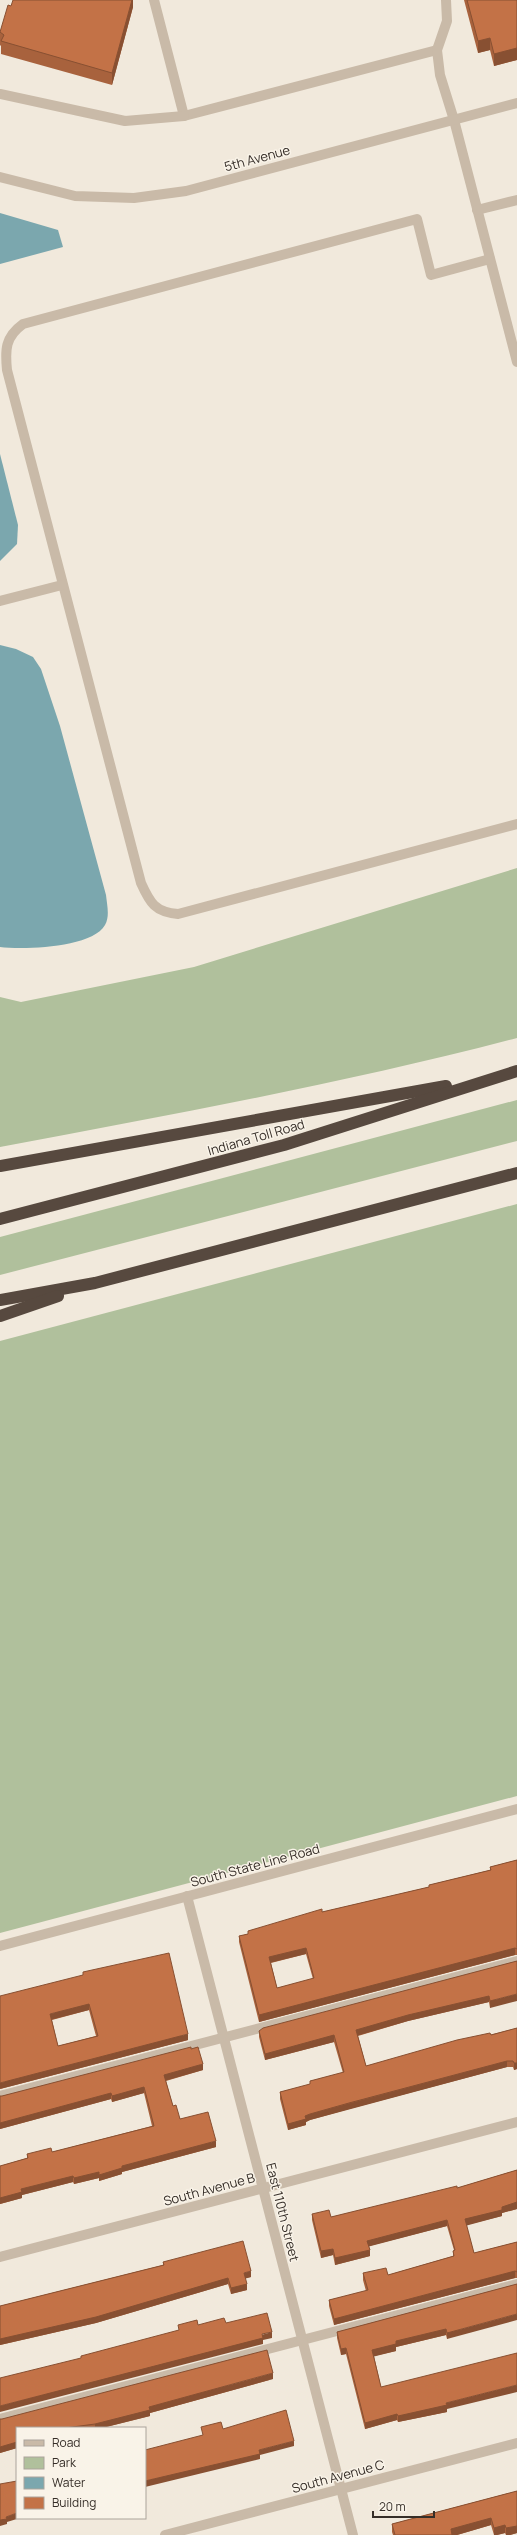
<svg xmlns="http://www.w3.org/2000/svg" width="517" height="2535" viewBox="0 0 517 2535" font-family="Manrope,sans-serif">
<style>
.green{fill:#b0c09c}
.water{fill:#7ba7ae}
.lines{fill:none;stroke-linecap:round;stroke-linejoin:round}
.service{stroke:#c9baa8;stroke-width:10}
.minor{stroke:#c9baa8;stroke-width:10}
.tertiary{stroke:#c9baa8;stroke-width:10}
.motorway{stroke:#57493f;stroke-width:12}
.wall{fill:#a8623d;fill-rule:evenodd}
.shaded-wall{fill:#885032}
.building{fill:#c37247;stroke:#885032;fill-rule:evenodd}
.labels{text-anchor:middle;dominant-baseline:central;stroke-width:3;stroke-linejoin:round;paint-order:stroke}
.street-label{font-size:13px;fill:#362e28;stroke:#f9f3e8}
</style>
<rect width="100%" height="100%" fill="#f1e9dc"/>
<!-- green -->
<g class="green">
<path d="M517 868V1038C347 1083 173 1114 0 1147V997L21 1002 194 967Z"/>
<polygon points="517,1100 517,1141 0,1275 0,1237"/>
<polygon points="517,1204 517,1796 0,1933 0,1341"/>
</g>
<!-- water -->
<g class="water">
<polygon points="0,213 58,230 63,247 0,264"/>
<polygon points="0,454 18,525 17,544 0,561"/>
<path d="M0 645 16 649 33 657 41 669 60 726 106 895C107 905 110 916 105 925 92 948 23 950 0 947Z"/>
</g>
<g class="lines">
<!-- service -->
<g class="service">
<polyline points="154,0 184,116 437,50"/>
<polyline points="446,0 447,21 437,50 440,75 454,120 517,362"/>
<polyline points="0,94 125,121 184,116"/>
<polyline points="477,210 517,200"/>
<path d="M490 259 431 275 417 219 23 324C5 337 5 350 7 370L141 883C150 903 155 912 178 914L517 824"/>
<polyline points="0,2096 517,1961"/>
<polyline points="0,2419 517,2284"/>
</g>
<!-- minor -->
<g class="minor">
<polyline points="187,1896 353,2535"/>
<polyline points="0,1946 517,1809"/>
<polyline points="0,2257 517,2122"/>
<polyline points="165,2535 517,2443"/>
</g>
<!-- tertiary -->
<g class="tertiary">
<polyline points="0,177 75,196 134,198 186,191 517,103"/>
<polyline points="0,601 62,585"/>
</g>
<!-- motorway -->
<g class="motorway">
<polyline points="0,1166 446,1086"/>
<polyline points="0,1219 284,1145 517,1071"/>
<polyline points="0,1300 95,1283 517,1173"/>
<polyline points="0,1316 58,1296"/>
</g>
</g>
<!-- wall -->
<g class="wall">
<polygon points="133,0 133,7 112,85 1,54 1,46 0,45 0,32 11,6"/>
<polygon points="464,0 517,0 517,60 494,66 490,50 478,53"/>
<path d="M517 1860V1955H515L259 2022 239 1942V1936L248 1934V1931L322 1912 429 1887V1885L490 1870V1867ZM306 1954 313 1979 277 1988 271 1963Z"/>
<polygon points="517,1961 490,2008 489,2002 408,2021 358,2036 366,2066 517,2028 517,2069 514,2070 513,2067 507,2067 349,2109 310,2120 306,2122 306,2125 288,2130 280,2099 280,2092 310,2085 310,2081 343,2073 334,2042 265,2060 259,2037 259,2031"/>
<path d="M83 1972 188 2040 0 2089 83 1975ZM89 2010 96 2036 58 2046 52 2020Z"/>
<polygon points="191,2049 203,2070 166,2081 173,2106 180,2119 216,2147 122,2172 122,2174 99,2181 99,2178 74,2184 73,2182 22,2195 22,2198 0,2204 0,2166 27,2158 27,2154 52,2152 152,2126 144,2093 112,2102 111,2099 0,2129 0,2096 2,2096"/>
<polygon points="517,2170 517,2209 502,2213 502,2216 466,2225 474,2253 517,2242 517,2278 515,2278 334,2325 329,2306 329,2300 366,2291 363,2280 363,2273 388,2275 453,2256 453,2251 454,2250 447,2226 369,2246 370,2256 335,2265 333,2255 321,2258 312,2220 312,2214 331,2217 457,2188"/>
<polygon points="163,2262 251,2277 245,2278 247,2290 231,2294 228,2284 96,2323 0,2345 0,2306 163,2265"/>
<polygon points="517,2284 447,2339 446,2335 396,2347 396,2351 374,2356 381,2387 447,2409 447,2412 398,2422 397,2420 365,2429 346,2354 341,2355 337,2338 337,2332"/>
<polygon points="273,2379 150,2413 150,2416 102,2428 17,2428 17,2448 0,2453 2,2419"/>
<polygon points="517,2491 517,2533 510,2535 506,2535 505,2533 497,2535 494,2535 491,2525 457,2535 393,2535 392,2532 392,2524"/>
</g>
<!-- shaded-wall -->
<g class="shaded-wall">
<polygon points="132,0 133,0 133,7 112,85 112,73"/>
<polygon points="490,38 490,50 478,53 478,41"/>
<polygon points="517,48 517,60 494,66 494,54"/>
<polygon points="306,1948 306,1954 269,1963 269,1957"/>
<polygon points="515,1948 515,1955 259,2022 259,2015"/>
<polygon points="517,1994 517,2001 490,2008 490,2001"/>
<polygon points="489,1996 489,2002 408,2021 356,2036 356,2030 408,2015"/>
<polygon points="89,2004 89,2010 50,2020 50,2014"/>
<polygon points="188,2034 188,2040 0,2089 0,2083"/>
<polygon points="334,2035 334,2042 265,2060 265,2054"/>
<polygon points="507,2061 507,2067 310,2120 306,2122 306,2125 288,2130 288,2124 310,2114"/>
<polygon points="514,2063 517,2063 517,2069 514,2070"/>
<polygon points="203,2064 203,2070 164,2081 164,2075"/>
<polygon points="144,2087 144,2093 112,2102 112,2096"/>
<polygon points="111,2093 111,2099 0,2129 0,2123"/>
<polygon points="216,2141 216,2147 122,2172 122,2174 99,2181 99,2175 122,2166"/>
<polygon points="99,2172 99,2178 74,2184 74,2178"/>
<polygon points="73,2176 73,2182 22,2195 22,2198 0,2204 0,2198 21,2189"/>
<polygon points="517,2202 517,2209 502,2213 502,2216 465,2226 465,2219"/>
<polygon points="447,2220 447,2226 367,2247 367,2241"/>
<polygon points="333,2249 333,2255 321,2258 321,2251"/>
<polygon points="370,2250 370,2256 335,2265 335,2258"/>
<polygon points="251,2271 251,2277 244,2279 244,2273"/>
<polygon points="515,2271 515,2278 334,2325 334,2319"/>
<polygon points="228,2278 228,2284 96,2323 0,2345 0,2339"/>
<polygon points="247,2284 247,2290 231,2294 231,2288"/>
<polygon points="517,2314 517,2320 447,2339 447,2333"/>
<polygon points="446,2329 446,2335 396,2347 396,2351 372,2357 372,2350 396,2341"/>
<polygon points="272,2332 272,2338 263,2340 263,2344 0,2412 0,2406"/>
<polygon points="346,2348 346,2354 341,2355 341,2349"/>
<polygon points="273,2373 273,2379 150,2413 150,2416 102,2428 95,2428 95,2424 149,2407"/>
<polygon points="517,2385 517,2392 447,2409 447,2412 398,2422 398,2416 446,2403"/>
<polygon points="397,2414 397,2420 365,2429 365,2423"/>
<polygon points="294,2441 294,2446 260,2455 260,2459 145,2487 145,2481 259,2450"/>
<polygon points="17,2442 17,2448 0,2453 0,2447"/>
<polygon points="17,2513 17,2518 20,2518 7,2522 7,2524 0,2526 0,2520 6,2517"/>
<polygon points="491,2518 491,2525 457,2535 451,2535 451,2529"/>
<polygon points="505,2525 505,2533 497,2535 494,2535 494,2528"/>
<polygon points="517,2526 517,2533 510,2535 506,2535 506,2528"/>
</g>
<!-- building -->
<g class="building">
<polygon points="13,0 132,0 112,73 1,41 4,35 0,32 8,5 11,6"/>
<polygon points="467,0 517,0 517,48 494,54 490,38 478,41"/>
<path d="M517 1860V1949L515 1948 259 2015 239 1936 248 1934V1931L322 1909V1912L429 1887V1885L491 1870 490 1867ZM306 1948 314 1978 277 1988 269 1957Z"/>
<path d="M169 1953 188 2034 0 2083V1996L83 1975V1972ZM89 2004 98 2036 58 2046 50 2014Z"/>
<polygon points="517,1961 517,1994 490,2001 489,1996 408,2015 356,2030 366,2066 457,2040 490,2033 491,2035 517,2028 517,2063 514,2063 513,2061 507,2061 349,2103 310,2114 305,2116 306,2119 288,2124 280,2092 310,2084 310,2081 344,2072 334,2035 265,2054 259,2031 263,2028"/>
<polygon points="191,2047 191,2049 198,2047 203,2064 164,2075 173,2106 176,2105 180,2119 208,2112 216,2141 122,2166 122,2168 99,2175 99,2172 74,2178 73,2176 21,2189 22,2192 0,2198 0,2166 28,2158 27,2154 51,2148 52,2152 154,2126 144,2087 112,2096 111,2093 0,2123 0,2096 2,2096"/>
<polygon points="517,2170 517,2202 502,2207 502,2210 465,2219 474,2253 517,2242 517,2272 515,2271 334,2319 329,2300 368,2290 363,2273 386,2268 388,2275 454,2256 453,2251 455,2250 447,2220 367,2241 370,2250 335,2258 333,2249 321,2251 312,2214 329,2210 331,2217 457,2186 457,2188"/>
<polygon points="243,2241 251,2271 244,2273 247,2284 231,2288 228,2278 96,2317 0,2339 0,2306 164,2265 163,2262"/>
<polygon points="517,2284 517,2314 447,2333 446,2329 396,2341 396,2344 372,2350 381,2387 517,2353 517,2385 446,2403 447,2405 398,2416 397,2414 365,2423 346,2348 341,2349 337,2332"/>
<polygon points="267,2313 272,2332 262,2334 263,2338 0,2406 0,2378 81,2358 81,2356 179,2330 178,2325 197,2320 198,2325 224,2318 226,2323"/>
<polygon points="267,2350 273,2373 149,2407 150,2410 95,2424 65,2428 17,2428 17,2442 0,2447 0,2419 2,2419"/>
<polygon points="286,2410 294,2441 259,2450 260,2454 145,2481 145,2450 203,2435 201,2427 221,2422 223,2429"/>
<polygon points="17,2481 17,2513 6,2517 7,2519 0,2520 0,2484"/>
<polygon points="517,2491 517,2526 506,2528 505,2525 494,2528 491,2518 451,2529 452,2535 395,2535 392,2524"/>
</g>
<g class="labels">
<!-- street labels -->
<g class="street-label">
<text transform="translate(257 158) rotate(-15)">5th Avenue</text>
<text transform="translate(256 1137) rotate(-16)">Indiana Toll Road</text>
<text transform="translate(255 1865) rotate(-15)">South State Line Road</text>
<text transform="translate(209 2189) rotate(-15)">South Avenue B</text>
<text transform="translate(283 2212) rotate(76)">East 110th Street</text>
<text transform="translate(338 2476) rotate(-15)">South Avenue C</text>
</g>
</g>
<!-- legend -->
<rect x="16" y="2427" width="130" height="92" fill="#f9f3e8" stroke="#aba49b"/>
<rect x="24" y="2440" width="20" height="6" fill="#c9baa8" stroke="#aba49b"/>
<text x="52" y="2447" font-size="12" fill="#362e28">Road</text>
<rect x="24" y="2457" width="20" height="12" fill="#b0c09c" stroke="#aba49b"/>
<text x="52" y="2467" font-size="12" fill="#362e28">Park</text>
<rect x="24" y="2477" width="20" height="12" fill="#7ba7ae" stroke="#aba49b"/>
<text x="52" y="2487" font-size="12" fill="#362e28">Water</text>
<rect x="24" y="2497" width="20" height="12" fill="#c37247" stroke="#aba49b"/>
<text x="52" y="2507" font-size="12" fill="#362e28">Building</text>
<!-- scale -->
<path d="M373 2511v6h61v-6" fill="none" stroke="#362e28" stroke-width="2"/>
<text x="379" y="2511" font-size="12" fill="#362e28" stroke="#f9f3e8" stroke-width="3" paint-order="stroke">20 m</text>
</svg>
